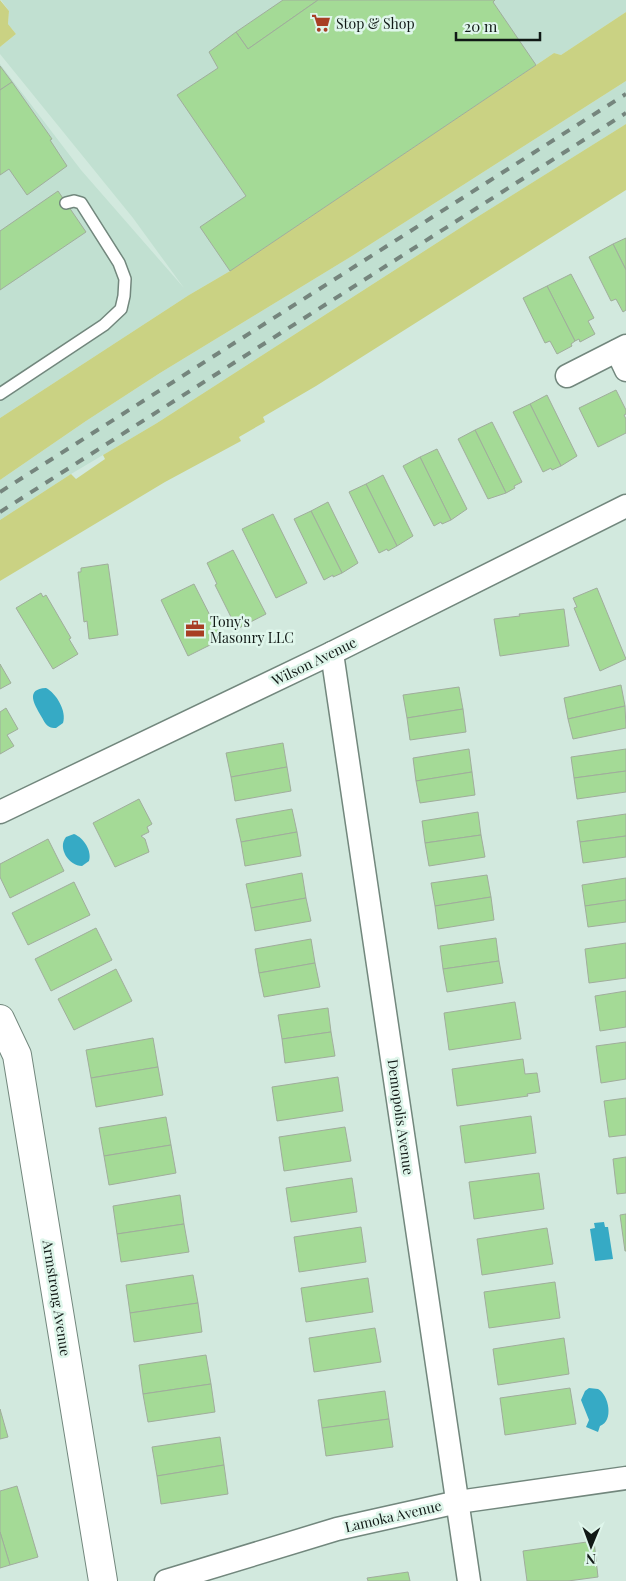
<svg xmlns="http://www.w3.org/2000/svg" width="626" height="1581" viewBox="0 0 626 1581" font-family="'Playfair Display',serif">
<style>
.built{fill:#c1e0d1}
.green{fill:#cad283}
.water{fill:#36aac5}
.building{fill:#a4da96;stroke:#a0ad9c}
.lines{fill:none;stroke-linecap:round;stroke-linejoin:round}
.lane-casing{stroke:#72877d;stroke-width:14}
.street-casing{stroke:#72877d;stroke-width:25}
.secondary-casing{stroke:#72877d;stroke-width:30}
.lane{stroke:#fff;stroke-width:11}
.street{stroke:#fff;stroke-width:22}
.secondary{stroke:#fff;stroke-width:28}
.rail{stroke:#75857d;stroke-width:4;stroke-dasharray:9 9;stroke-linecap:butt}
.labels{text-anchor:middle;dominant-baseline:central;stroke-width:5;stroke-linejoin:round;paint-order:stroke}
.poi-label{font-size:14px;fill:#111916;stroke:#dff6eb;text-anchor:start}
.street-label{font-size:14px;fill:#111916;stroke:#dff6eb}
</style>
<rect width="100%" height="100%" fill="#d2e9de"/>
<!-- built -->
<g class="built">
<polygon points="1,0 626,0 626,12 561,55 554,53 230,271 189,295 0,418 0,64 81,170 184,288 133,218 0,54 0,47 16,34 8,24 9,11"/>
<polygon points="626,81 626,124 474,219 157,423 71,474 0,520 0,480 86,421 160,373 352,256"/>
</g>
<!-- green -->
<g class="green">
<polygon points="0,0 9,11 8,24 16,34 0,47"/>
<polygon points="626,12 626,81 352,256 160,373 86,421 0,480 0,418 189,295 230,271 554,53 561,55"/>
<polygon points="626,124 626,190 316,386 263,417 265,422 239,437 241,441 165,482 0,581 0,520 71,474 76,479 105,459 103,455 157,423 474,219"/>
</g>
<!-- water -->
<g class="water">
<path d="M46 688C56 693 67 711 63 723L56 728C53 728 51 728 48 726 45 724 43 719 41 716 34 704 25 689 46 688Z"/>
<path d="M74 834C84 838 92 851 89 861L82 866C69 866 57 848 66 837Z"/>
<polygon points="604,1222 605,1227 608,1227 613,1259 595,1261 590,1229 595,1228 594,1223"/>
<path d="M589 1388 598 1389C609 1395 614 1421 600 1426L598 1432 586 1427 589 1420 581 1400 585 1391Z"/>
</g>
<!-- building -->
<g class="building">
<polygon points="283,0 318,0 248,49 236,32"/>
<polygon points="318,0 495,0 493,2 536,65 230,271 200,227 246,196 177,95 218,68 209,52 236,32 248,49"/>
<polygon points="0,66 12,82 0,90"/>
<polygon points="12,82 52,139 50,140 67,166 27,195 9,169 0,175 0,90"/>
<polygon points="58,191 86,232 0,290 0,231"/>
<polygon points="626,238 626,270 613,244"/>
<polygon points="613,244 626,270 626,310 623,312 616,299 611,301 589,257"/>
<polygon points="571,274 594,318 588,321 595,334 580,342 579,339 575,341 547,286"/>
<polygon points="547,286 575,341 571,344 572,346 557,354 550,341 545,343 523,298"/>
<polygon points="616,390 626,410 626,414 624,415 626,419 626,433 598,447 579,408"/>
<polygon points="547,395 577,456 561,466 530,404"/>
<polygon points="530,404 561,466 552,470 551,468 543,472 513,412"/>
<polygon points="492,422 522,482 514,486 515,488 506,493 475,430"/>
<polygon points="475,430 506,493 488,499 458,439"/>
<polygon points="437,449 467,509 451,520 420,457"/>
<polygon points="420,457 451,520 442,524 441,522 434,526 403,466"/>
<polygon points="383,475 413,536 397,546 366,484"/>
<polygon points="366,484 397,546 388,551 387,549 379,553 349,492"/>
<polygon points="328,502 358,563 342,573 311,511"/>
<polygon points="311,511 342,573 333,577 333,575 324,580 294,519"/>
<polygon points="273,514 307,583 276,598 242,529"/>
<polygon points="233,550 266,614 237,629 215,585 217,584 207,563"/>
<polygon points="108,564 118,635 89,639 87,621 84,622 78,572 81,572 81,568"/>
<polygon points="194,584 222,639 188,656 161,600"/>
<polygon points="597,588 626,659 600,671 574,608 577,607 573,598"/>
<polygon points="41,593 43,597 46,595 71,638 69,639 78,654 53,669 16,608"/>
<polygon points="564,609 569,646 500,656 494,619 520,616 519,614"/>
<polygon points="0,664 11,683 0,689"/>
<polygon points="621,685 625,706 568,719 564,698"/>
<polygon points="459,687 463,709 407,718 403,695"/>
<polygon points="625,706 626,728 573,739 568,719"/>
<polygon points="6,708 18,729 7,735 14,746 0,754 0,712"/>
<polygon points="463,709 466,732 410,740 407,718"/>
<polygon points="283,743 287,767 231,777 226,753"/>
<polygon points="469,749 472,772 416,781 413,758"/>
<polygon points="626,749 626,771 574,778 571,757"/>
<polygon points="287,767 291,791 235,801 231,777"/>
<polygon points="626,771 626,792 577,799 574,778"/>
<polygon points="472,772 475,795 420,803 416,781"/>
<polygon points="139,799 152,824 147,827 149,832 141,836 145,839 149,852 115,867 93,823"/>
<polygon points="292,809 297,832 241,842 236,819"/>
<polygon points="478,812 481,835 425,843 422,821"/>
<polygon points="626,814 626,836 580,842 577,821"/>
<polygon points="297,832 301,856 245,866 241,842"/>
<polygon points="481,835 485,857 429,866 425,843"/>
<polygon points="626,836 626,857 583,863 580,842"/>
<polygon points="48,839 64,871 10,898 0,877 0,864"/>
<polygon points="302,873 306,898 251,908 246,884"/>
<polygon points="487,875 491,897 435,906 431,883"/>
<polygon points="626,878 626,900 585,906 582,885"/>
<polygon points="74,882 90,915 28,945 12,913"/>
<polygon points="491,897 494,920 438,929 435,906"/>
<polygon points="306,898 311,921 255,931 251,908"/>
<polygon points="626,900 626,922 588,927 585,906"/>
<polygon points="96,928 112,960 51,991 35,959"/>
<polygon points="496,938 499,961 443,969 440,946"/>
<polygon points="311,939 315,963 259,973 255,949"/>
<polygon points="626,943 626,978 589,983 585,949"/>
<polygon points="499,961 503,983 447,992 443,969"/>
<polygon points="315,963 320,987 264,997 259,973"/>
<polygon points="116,969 132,1001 74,1030 58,999"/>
<polygon points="626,991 626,1027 600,1031 595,996"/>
<polygon points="515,1002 521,1039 449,1050 444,1013"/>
<polygon points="328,1008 331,1032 282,1039 278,1015"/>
<polygon points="331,1032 335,1056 285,1063 282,1039"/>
<polygon points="153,1038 158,1067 91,1078 86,1050"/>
<polygon points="626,1042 626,1079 601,1083 596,1046"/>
<polygon points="523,1059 525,1074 537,1073 540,1092 527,1094 528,1096 457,1106 452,1069"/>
<polygon points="158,1067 163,1095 96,1107 91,1078"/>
<polygon points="338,1077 343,1111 277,1121 272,1087"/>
<polygon points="626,1098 626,1135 609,1137 604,1101"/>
<polygon points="531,1116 536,1153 465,1163 460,1126"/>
<polygon points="166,1117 171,1145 104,1156 99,1128"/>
<polygon points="345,1127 351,1161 284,1171 279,1137"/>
<polygon points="171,1145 176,1173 109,1185 104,1156"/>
<polygon points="626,1157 626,1193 617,1194 613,1159"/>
<polygon points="539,1173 544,1209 474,1219 469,1182"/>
<polygon points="352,1178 357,1212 291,1222 286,1188"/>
<polygon points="180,1195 184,1224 117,1234 113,1206"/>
<polygon points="626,1214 626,1251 625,1251 620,1215"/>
<polygon points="184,1224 189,1252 121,1262 117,1234"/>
<polygon points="361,1227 366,1262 299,1272 294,1237"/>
<polygon points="547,1228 553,1264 482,1275 477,1239"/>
<polygon points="193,1275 198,1303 130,1313 126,1285"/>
<polygon points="368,1278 373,1312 306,1322 301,1288"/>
<polygon points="555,1282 560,1318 489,1328 484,1292"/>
<polygon points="198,1303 202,1332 134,1342 130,1313"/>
<polygon points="375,1328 381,1362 314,1372 309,1338"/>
<polygon points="564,1338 569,1374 498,1385 493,1349"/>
<polygon points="206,1355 211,1384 143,1394 139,1365"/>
<polygon points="211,1384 215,1412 148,1422 143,1394"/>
<polygon points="570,1388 576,1424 505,1435 500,1398"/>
<polygon points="385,1391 389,1419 322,1428 318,1400"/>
<polygon points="0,1409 8,1437 0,1439"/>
<polygon points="389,1419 393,1447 326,1456 322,1428"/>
<polygon points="220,1437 224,1465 157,1476 152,1447"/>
<polygon points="224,1465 228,1494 161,1504 157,1476"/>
<polygon points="17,1486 38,1557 10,1565 0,1532 0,1491"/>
<polygon points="0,1532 10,1565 0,1568"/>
<polygon points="594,1541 598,1577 568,1581 527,1581 523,1551"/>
<polygon points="408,1572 410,1581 368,1581 367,1578"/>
</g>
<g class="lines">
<!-- lane casing -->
<g class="lane-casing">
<polyline id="lane" points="0,394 104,325 121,309 124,296 125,279 119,263 81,203 74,201 66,203"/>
</g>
<!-- street casing -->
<g class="street-casing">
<g id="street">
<polyline points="617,351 626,370"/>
<polyline points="567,376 626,346"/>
<polyline points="332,653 469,1581"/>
<polyline points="0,812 332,653 626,506"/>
<polyline points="166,1581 337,1529 458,1502 626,1478"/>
</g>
</g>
<!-- secondary casing -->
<g class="secondary-casing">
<polyline id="secondary" points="0,1019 17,1055 103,1581"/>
</g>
<!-- lane -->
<use href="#lane" class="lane"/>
<!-- street -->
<use href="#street" class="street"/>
<!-- secondary -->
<use href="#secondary" class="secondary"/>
<!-- rail -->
<g class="rail">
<polyline points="0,492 626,94"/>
<polyline points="0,512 626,113"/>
</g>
</g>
<!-- icons -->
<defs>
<g id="supermarket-bare" transform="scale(1.5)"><path d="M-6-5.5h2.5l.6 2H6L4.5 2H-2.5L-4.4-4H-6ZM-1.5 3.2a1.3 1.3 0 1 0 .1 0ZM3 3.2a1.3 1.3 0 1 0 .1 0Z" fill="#a83f24" stroke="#dff6eb" stroke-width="2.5" paint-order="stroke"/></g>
<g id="office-bare" transform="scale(1.5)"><path d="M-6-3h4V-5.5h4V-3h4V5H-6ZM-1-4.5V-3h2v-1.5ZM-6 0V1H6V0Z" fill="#a83f24" stroke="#dff6eb" stroke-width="2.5" paint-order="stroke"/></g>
</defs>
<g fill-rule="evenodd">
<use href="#supermarket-bare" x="321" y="23"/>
<use href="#office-bare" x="195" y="629"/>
</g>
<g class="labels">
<!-- poi labels -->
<g class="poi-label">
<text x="336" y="23">Stop &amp; Shop</text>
<text x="210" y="621">Tony's<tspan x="210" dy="16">Masonry LLC</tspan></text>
</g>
<!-- street labels -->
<g class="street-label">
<text transform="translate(314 661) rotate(-26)">Wilson Avenue</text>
<text transform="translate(401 1117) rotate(82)">Demopolis Avenue</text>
<text transform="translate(57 1298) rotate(81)">Armstrong Avenue</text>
<text transform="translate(393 1516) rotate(-13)">Lamoka Avenue</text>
</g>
</g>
<!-- north arrow -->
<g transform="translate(591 1546) rotate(181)" stroke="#dff6eb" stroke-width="4" paint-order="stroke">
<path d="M0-4L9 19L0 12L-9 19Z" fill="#111916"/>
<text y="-8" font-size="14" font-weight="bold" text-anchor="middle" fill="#111916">N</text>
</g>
<!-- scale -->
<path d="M456 32v8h84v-8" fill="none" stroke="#111916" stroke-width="2.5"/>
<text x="464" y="32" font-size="15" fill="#111916" stroke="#dff6eb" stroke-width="4" paint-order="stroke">20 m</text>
</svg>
